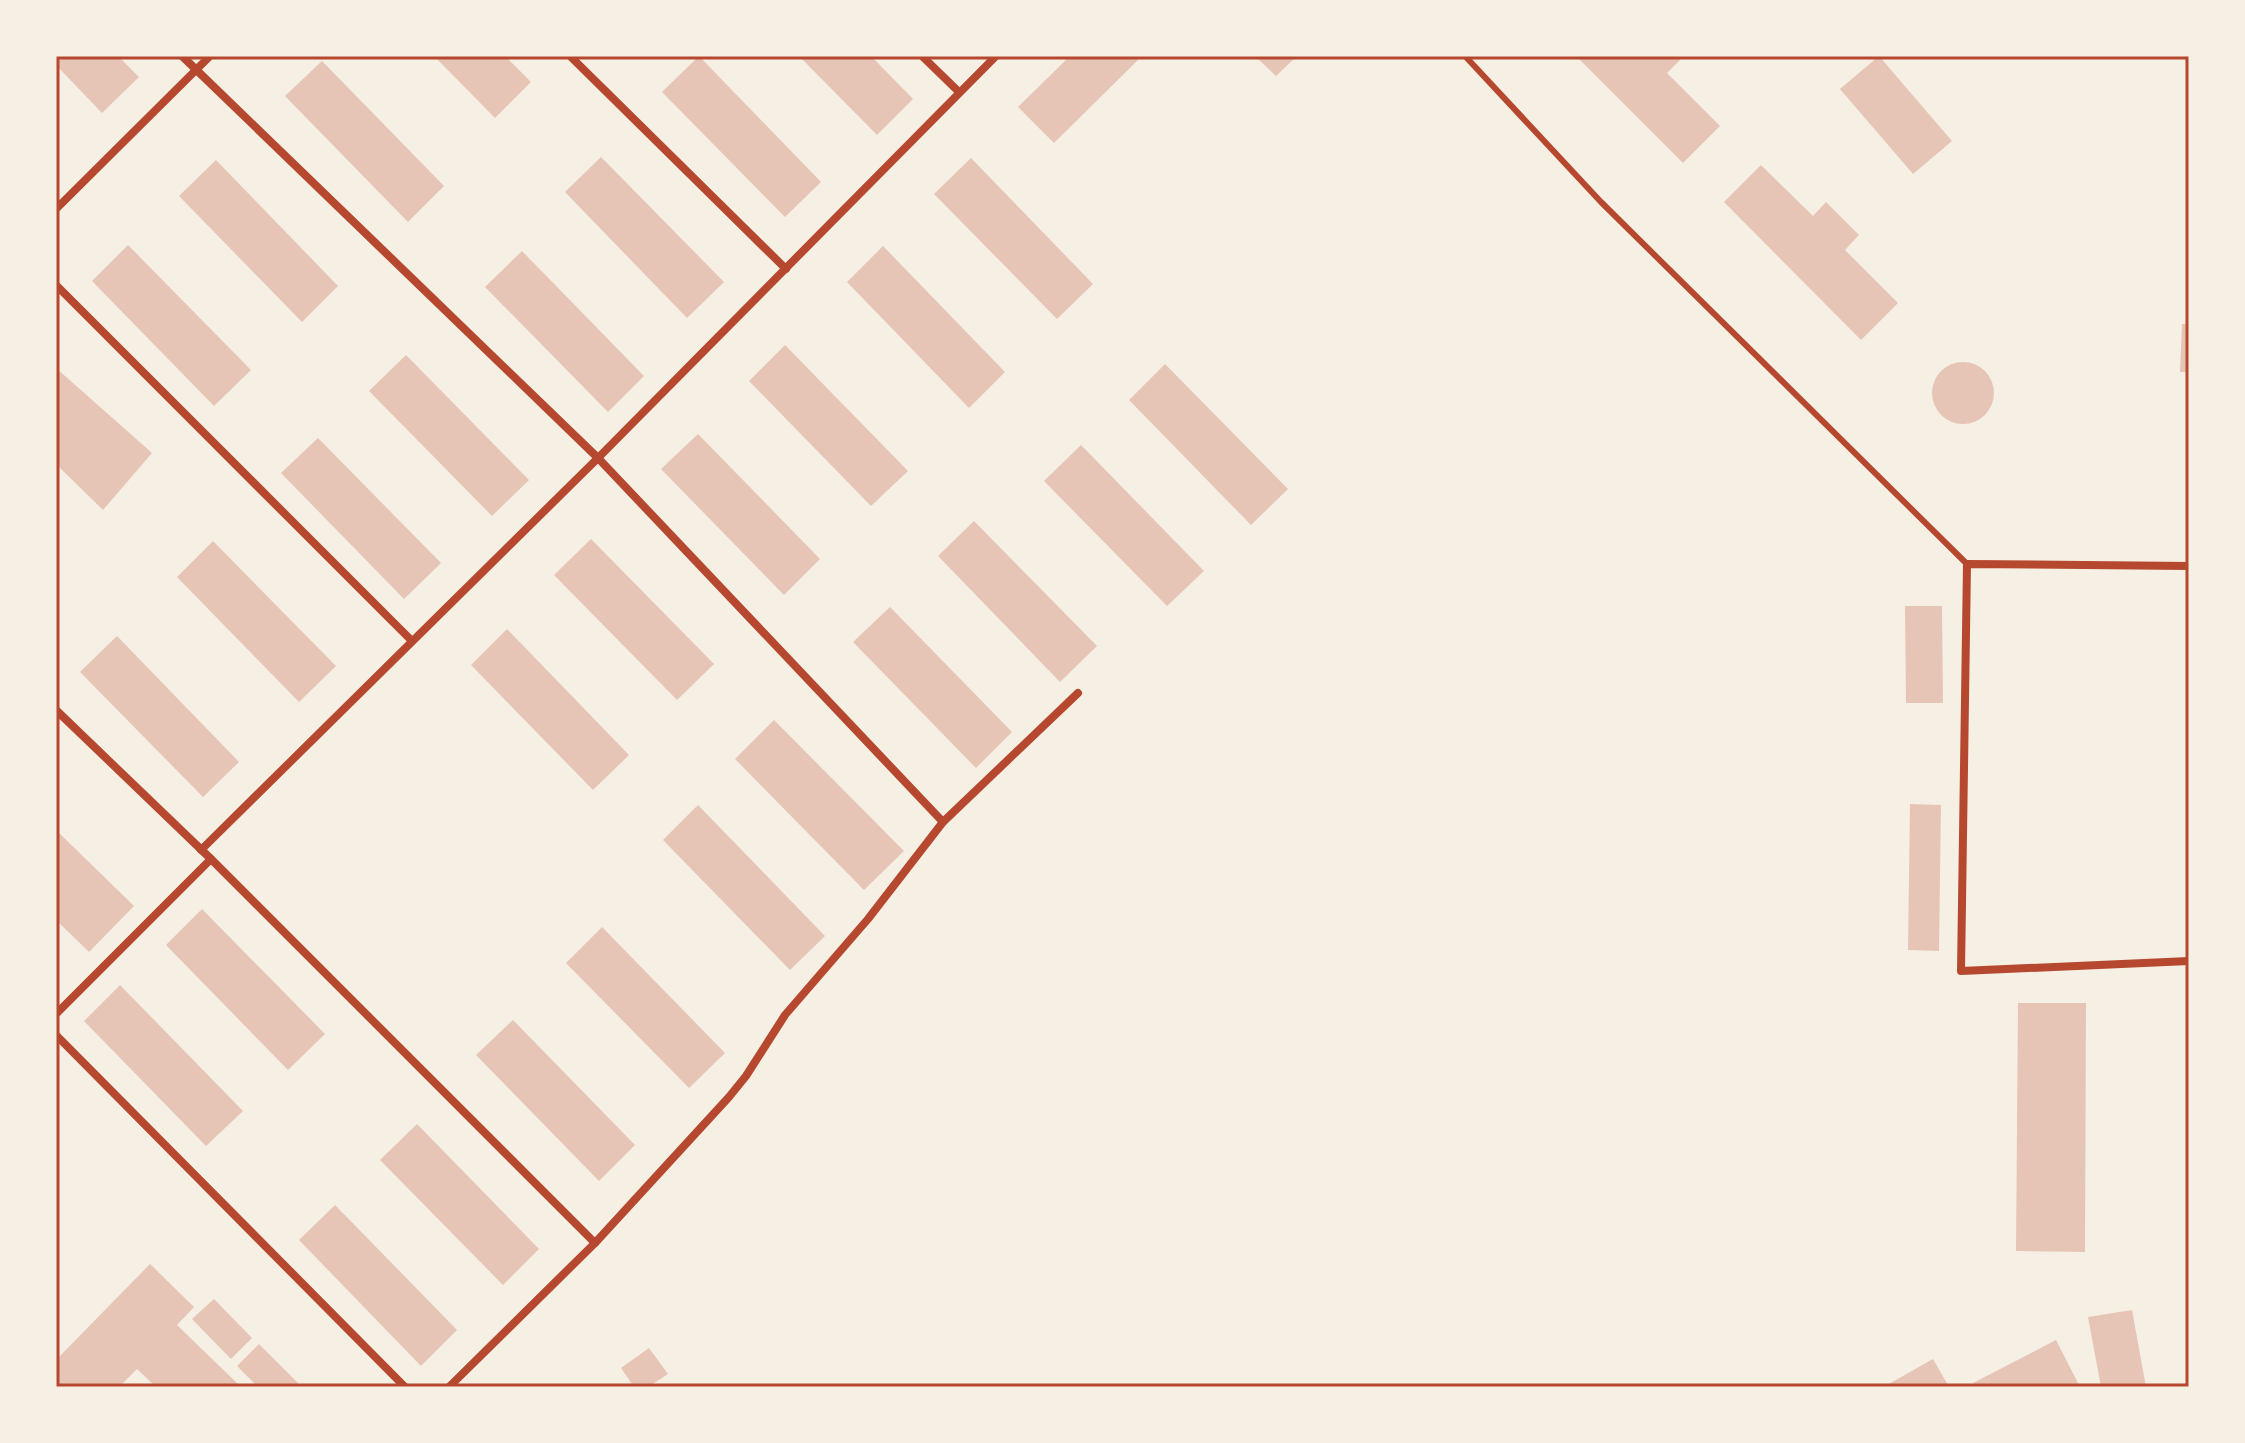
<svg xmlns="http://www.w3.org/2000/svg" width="2245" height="1443" viewBox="0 0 2245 1443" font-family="'Noto Serif',serif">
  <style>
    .building { fill: #e6c5b7 }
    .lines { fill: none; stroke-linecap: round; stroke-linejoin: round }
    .service { stroke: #b5482f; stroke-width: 6 }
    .minor { stroke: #b5482f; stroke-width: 8 }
    .neatline { fill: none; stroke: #b5482f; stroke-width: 3 }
  </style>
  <rect width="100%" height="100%" fill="#f6efe4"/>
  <g class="building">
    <polygon points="56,56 118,56 139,77 102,113 56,65"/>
    <polygon points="434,56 505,56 531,82 495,118"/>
    <polygon points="699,56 821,182 785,217 662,92"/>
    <polygon points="799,56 871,56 913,99 877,135"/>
    <polygon points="1070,56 1142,56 1054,143 1018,107"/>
    <polygon points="1255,56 1297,56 1276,76"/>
    <polygon points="1576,56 1679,56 1682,58 1667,73 1720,126 1683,163"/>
    <polygon points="1879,56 1952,141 1913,174 1840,89"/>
    <polygon points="322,61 444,186 408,222 285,96"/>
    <polygon points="601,157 724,282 687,318 565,192"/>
    <polygon points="971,158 1093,284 1057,319 934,194"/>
    <polygon points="216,160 338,286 302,322 179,196"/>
    <polygon points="1761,165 1813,216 1826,202 1859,235 1845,250 1898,303 1861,340 1724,202"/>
    <polygon points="128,245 251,370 214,406 92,281"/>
    <polygon points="883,246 1005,372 969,408 847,282"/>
    <polygon points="522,251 644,376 608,412 485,287"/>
    <polygon points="2182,324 2189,324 2189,372 2180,372"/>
    <polygon points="785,345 908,471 871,506 749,381"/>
    <polygon points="406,355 529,480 492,516 369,391"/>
    <circle cx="1963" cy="393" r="31"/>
    <polygon points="1165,364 1288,489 1251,525 1129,400"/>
    <polygon points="56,368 152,453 103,510 56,464"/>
    <polygon points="698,434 820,559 784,595 661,469"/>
    <polygon points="318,438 441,563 404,599 281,473"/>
    <polygon points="1081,445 1204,571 1167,606 1044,481"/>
    <polygon points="974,521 1097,646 1060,682 938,556"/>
    <polygon points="591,539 714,664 677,700 554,575"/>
    <polygon points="213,541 336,666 299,702 177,577"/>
    <polygon points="1905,606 1942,606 1943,703 1906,703"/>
    <polygon points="890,607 1012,732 976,768 853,642"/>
    <polygon points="507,629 629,755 593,790 471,665"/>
    <polygon points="117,636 239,762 203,797 80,672"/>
    <polygon points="774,720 904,851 864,890 735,759"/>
    <polygon points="1910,804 1941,805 1939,951 1908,950"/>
    <polygon points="698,805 825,936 790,970 663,840"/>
    <polygon points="56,830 134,906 89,952 56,920"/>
    <polygon points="202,909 325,1034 288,1070 166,945"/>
    <polygon points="602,927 725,1053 689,1088 566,963"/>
    <polygon points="120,985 243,1111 206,1146 84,1021"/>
    <polygon points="2018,1003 2086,1003 2085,1252 2016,1251"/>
    <polygon points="513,1020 635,1145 599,1181 476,1055"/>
    <polygon points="417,1124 539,1249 503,1285 380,1160"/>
    <polygon points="335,1205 457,1330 421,1366 299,1240"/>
    <polygon points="150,1264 194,1307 177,1325 241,1387 156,1387 137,1369 119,1387 56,1387 56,1360"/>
    <polygon points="214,1299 252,1338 231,1359 192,1319"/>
    <polygon points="2132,1310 2146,1387 2101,1387 2088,1317"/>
    <polygon points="2056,1340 2080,1387 1975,1387 1973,1383"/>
    <polygon points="259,1344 298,1383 294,1387 258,1387 237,1366"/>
    <polygon points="649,1348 668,1374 648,1387 634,1387 621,1368"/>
    <polygon points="1933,1359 1949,1387 1889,1387 1887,1385"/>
  </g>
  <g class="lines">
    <polyline class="service" points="1465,56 1601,202 1967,564"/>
    <g class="minor">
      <polyline points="182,56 598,458 943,822"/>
      <polyline points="570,56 786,269"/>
      <polyline points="922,56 959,92"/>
      <polyline points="56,209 210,56"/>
      <polyline points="56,285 411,640"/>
      <polyline points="2189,566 1967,564 1961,971 2189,961"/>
      <polyline points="56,710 211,859 595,1243"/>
      <polyline points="201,850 598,458 996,56"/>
      <polyline points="56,1014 211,859"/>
      <polyline points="56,1035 405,1387"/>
      <polyline points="449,1387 595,1243 729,1097 746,1076 785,1015 868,919 943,822 1078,693"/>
    </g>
  </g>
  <rect width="2245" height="1443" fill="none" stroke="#f6efe4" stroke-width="116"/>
  <rect x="58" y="58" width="2129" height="1327" class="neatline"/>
</svg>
